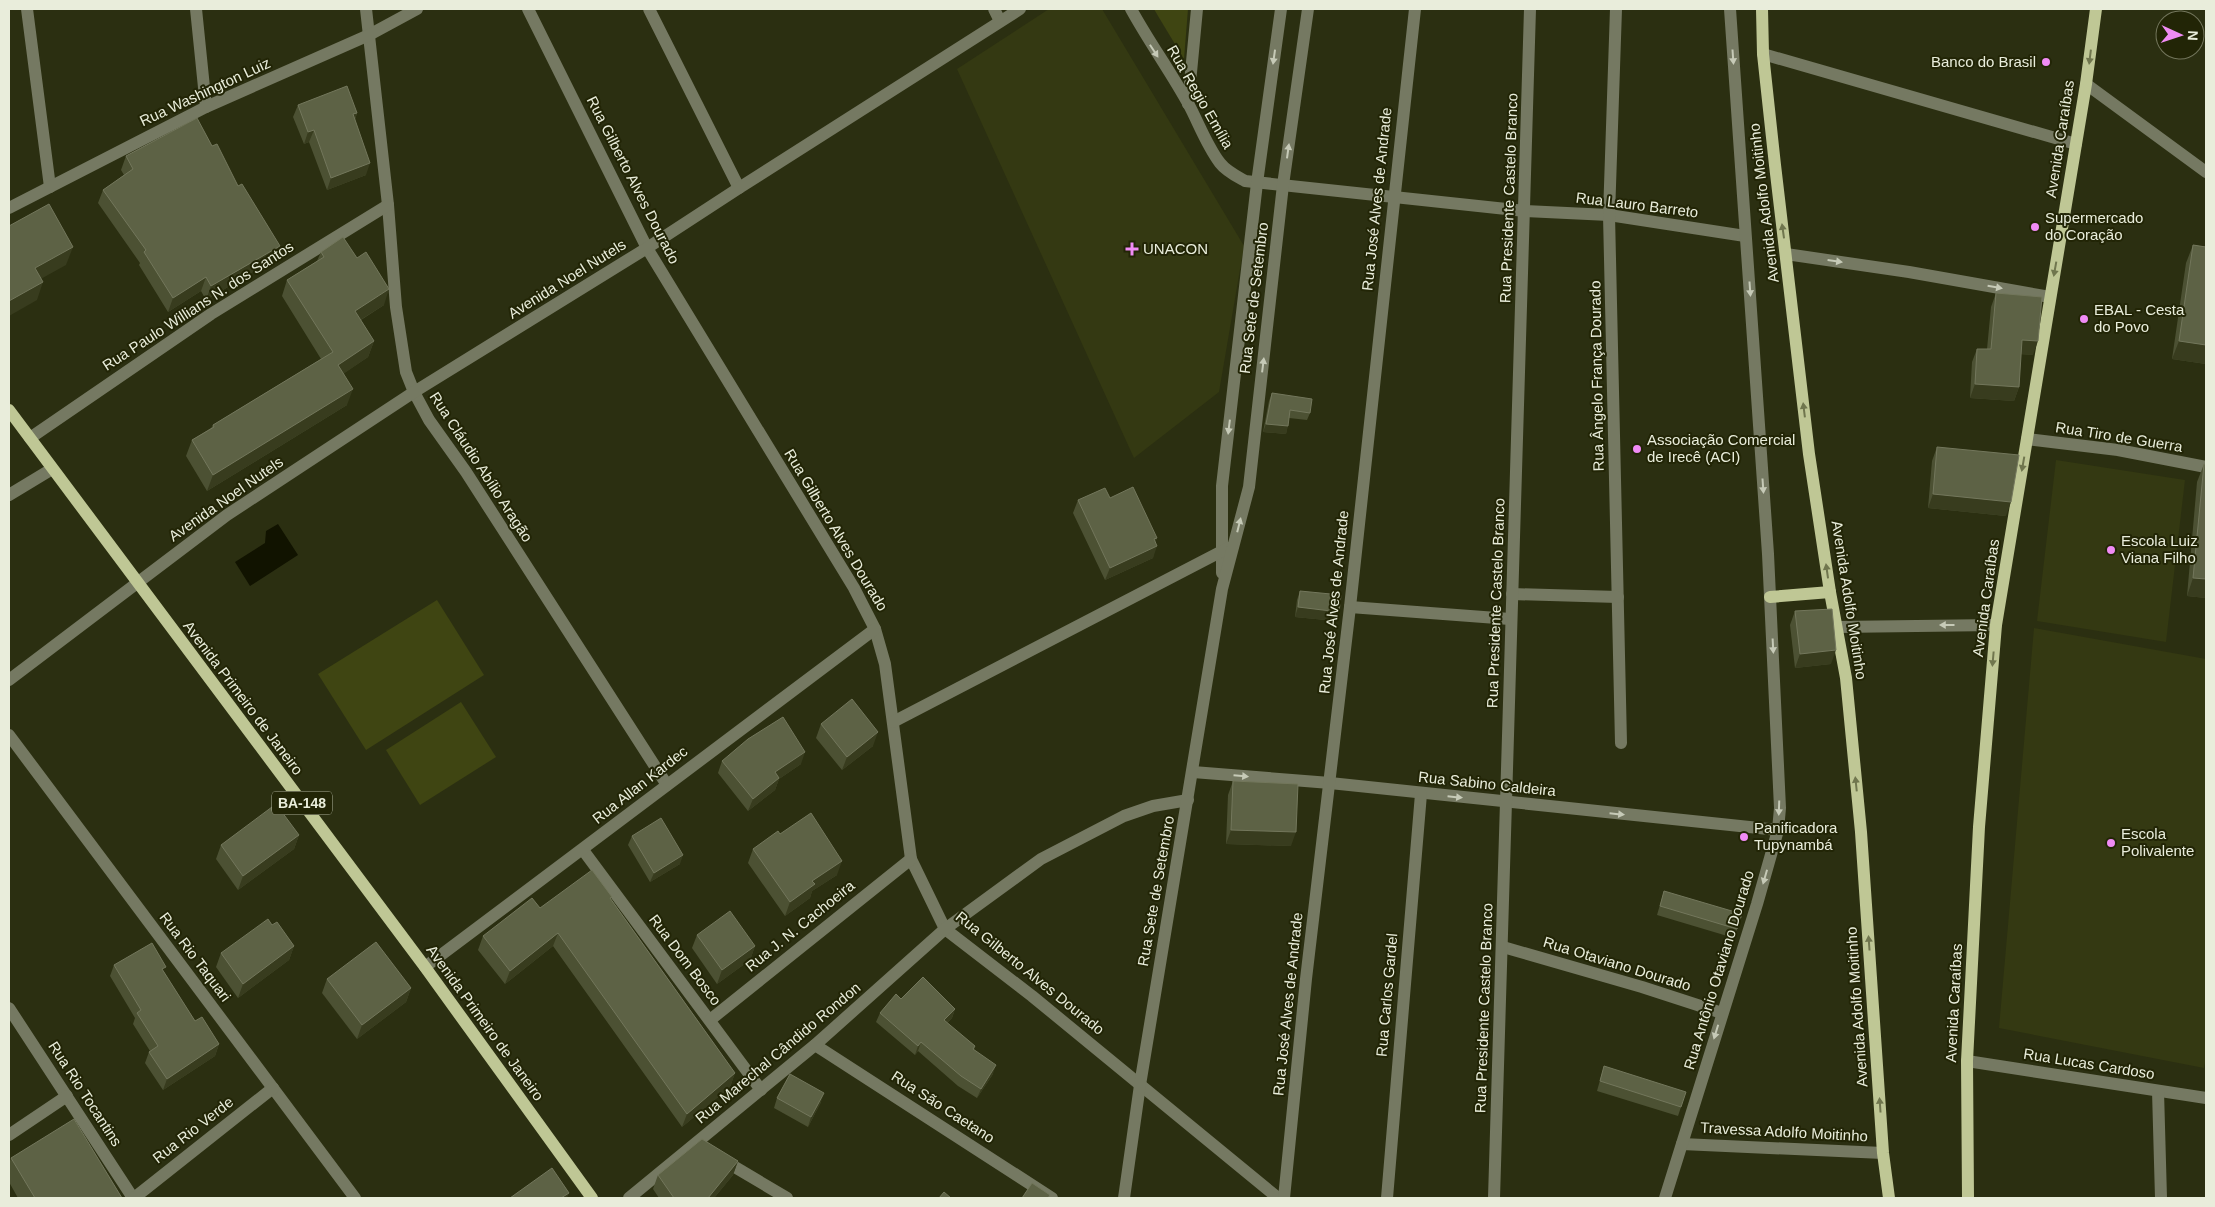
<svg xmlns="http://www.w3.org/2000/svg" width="2215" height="1207" viewBox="0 0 2215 1207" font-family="Helvetica,sans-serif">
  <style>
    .built { fill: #343912 }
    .green { fill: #3f4512 }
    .water { fill: #111300 }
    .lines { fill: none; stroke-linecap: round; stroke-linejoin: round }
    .minor { stroke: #757962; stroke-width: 12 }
    .major { stroke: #bfc795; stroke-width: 12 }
    .wall { fill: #4c5133 }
    .shaded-wall { fill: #383c1e }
    .building { fill: #5d6245; stroke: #73775c }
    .oneway { fill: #c6cab7 }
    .oneway2 { fill: #70764e }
    .poi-dot { fill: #f08bf5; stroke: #222506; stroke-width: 2 }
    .labels { text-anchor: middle; stroke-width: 4; stroke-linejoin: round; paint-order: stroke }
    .shield { fill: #222506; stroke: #adb19b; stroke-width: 1 }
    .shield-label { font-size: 14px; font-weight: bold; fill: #e9eddb }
    .poi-label { font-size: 15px; fill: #e9eddb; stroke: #222506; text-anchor: start }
    .street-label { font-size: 15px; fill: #e9eddb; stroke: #222506 }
  </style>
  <rect width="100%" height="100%" fill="#2b2f11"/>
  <g class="built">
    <polygon points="1049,9 1102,9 1244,246 1219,392 1134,458 957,69"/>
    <polygon points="2056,460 2185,480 2166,642 2037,621"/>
    <polygon points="2034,628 2206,659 2206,1057 2204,1068 1999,1028"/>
  </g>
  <g class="green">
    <polygon points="1154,9 1188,9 1184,59 1158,16"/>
    <polygon points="437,600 484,675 366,750 318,674"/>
    <polygon points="461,702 496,757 420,805 386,750"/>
  </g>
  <polygon class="water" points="278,524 298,555 250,586 235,562 265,543 266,531"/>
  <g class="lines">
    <g class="minor">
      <polyline points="27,9 50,187"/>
      <polyline points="196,9 206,107"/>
      <polyline points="366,9 388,205 396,307 406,372 414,392 429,420 466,472 667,785"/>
      <polyline points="528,9 647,248 854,588 875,629 885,664 911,859 945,929 1032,996 1278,1198"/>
      <polyline points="649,9 739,188"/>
      <polyline points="994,9 1000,21"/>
      <path d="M1131,9C1149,42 1171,72 1189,105C1199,124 1207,146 1220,163C1226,171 1236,176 1245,181L1525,211L1609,215L1745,236"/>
      <polyline points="1616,9 1609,215 1621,743"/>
      <polyline points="1763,54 2076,144"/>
      <polyline points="2086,84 2206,172"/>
      <polyline points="1188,104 1197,9"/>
      <polyline points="9,208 206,107 369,35 417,9"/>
      <polyline points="1786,254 1909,272 2050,297"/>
      <polyline points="30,438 211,314 388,205"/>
      <polyline points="2027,439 2118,450 2206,467"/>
      <polyline points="9,495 52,469"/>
      <polyline points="1222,573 1222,486 1257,183 1281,9"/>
      <polyline points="1512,594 1618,597"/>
      <polyline points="1350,607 1510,619"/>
      <polyline points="1837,627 1996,625"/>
      <polyline points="9,680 227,515 414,392 647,248 739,188 1020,9"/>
      <polyline points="893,722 1228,548"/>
      <polyline points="9,735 355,1198"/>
      <polyline points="1193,772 1330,783 1778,830"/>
      <polyline points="583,850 761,1090"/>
      <polyline points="1503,947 1642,987 1722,1013"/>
      <path d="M425,967C576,855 725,741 875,629"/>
      <polyline points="9,1008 133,1198"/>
      <polyline points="710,1020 911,859"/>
      <polyline points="815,1045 1052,1198"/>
      <polyline points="1967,1061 2206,1098"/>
      <polyline points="2158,1091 2161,1198"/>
      <polyline points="9,1135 67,1096"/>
      <polyline points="1682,1144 1883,1153"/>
      <polyline points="723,1160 787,1198"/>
      <polyline points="134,1198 273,1088"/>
      <polyline points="629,1198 815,1045 945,929 1041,859 1124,816 1153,806 1188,800"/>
      <polyline points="1124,1198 1140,1085 1222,589 1249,487 1283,185 1308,9"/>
      <polyline points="1284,1198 1306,979 1350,607 1415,9"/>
      <polyline points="1387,1198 1421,794"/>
      <polyline points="1494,1198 1530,9"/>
      <polyline points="1665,1198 1757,904 1778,830 1780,808 1768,554 1730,9"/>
    </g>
    <g class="major">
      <polyline points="1762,9 1763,54 1775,165 1809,454 1830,592 1846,678 1861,832 1883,1153 1889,1198"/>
      <polyline points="9,410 425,967 592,1198"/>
      <polyline points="1770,597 1830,592"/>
      <polyline points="1968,1198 1967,1061 1979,827 1996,625 2086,84 2096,9"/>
    </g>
  </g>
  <g class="wall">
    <polygon points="298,105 357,113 355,120 366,175 327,190 309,142 304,144 293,117"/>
    <polygon points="212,146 275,259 206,300 201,291 168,312 139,265 140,263 98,203 103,190 124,175 121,170 126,156"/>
    <polygon points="2193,245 2206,247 2206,364 2172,359 2186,263"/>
    <polygon points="321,252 384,305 361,320 374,341 368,357 344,373 347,405 207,491 186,456 192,440 211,428 213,425 321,359 282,296 287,280 317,261"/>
    <polygon points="1996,293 2033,355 2021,354 2019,387 2014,401 1970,398 1972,362 1977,349 1987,349 1991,307"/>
    <polygon points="1272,393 1310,413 1307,420 1289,418 1286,434 1263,432 1269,401"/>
    <polygon points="1937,447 2006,516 1928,508 1932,461"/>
    <polygon points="2204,464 2206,464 2206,598 2187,596 2197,482"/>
    <polygon points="1110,498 1157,538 1155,542 1153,558 1105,580 1073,513 1078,500"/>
    <polygon points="1300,591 1336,621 1295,617 1297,600"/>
    <polygon points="1795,611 1831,664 1795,668 1790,625"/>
    <polygon points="821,724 873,746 842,770 816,738"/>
    <polygon points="722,761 801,764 779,779 775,790 748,811 718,773"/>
    <polygon points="1233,781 1291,846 1226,844 1228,795"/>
    <polygon points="780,834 837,875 812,891 810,898 785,916 748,863 753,849"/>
    <polygon points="299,835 294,849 238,890 216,859 221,845"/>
    <polygon points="632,836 680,864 650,882 628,845"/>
    <polygon points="1664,891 1737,929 1734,938 1657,915"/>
    <polygon points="611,899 735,1073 730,1087 682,1127 553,946 505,984 478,950 483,936 540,908"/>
    <polygon points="272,925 294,946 289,960 238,998 216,967 221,953"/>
    <polygon points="697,935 755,946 750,960 717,984 692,948"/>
    <polygon points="114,965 164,972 195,1021 219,1044 215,1056 163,1090 145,1063 149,1052 150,1051 133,1024 135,1018 110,976"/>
    <polygon points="327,979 411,988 406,1002 357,1039 322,993"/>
    <polygon points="901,999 955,1009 952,1018 947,1023 975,1046 974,1050 993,1074 977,1098 958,1086 918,1051 915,1055 876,1022 880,1013"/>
    <polygon points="1604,1066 1681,1107 1678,1116 1597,1091"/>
    <polygon points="777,1098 821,1102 808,1127 774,1108"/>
    <polygon points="11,1158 122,1198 18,1198 9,1182 9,1164"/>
    <polygon points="738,1161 733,1175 714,1198 659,1198 653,1189 658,1175"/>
  </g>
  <g class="shaded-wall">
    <polygon points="357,113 353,125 353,114"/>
    <polygon points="314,130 309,142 304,144 308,132"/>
    <polygon points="370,163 366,175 327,190 331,178"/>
    <polygon points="280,246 275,259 206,300 211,286"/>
    <polygon points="73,247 66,265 28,286 35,268"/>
    <polygon points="206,277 201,291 168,312 173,298"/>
    <polygon points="43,282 37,300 9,316 9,301"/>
    <polygon points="389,289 384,305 349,327 355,311"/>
    <polygon points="2022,340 2038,341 2033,355 2017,354"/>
    <polygon points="374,341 368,357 333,381 338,365"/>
    <polygon points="2179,341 2206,345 2206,364 2172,359"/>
    <polygon points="1975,384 2019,387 2014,401 1970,398"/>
    <polygon points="353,389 347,405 207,491 213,475"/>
    <polygon points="1266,424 1288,426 1286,434 1263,432"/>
    <polygon points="1933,494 2011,502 2006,516 1928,508"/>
    <polygon points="1157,538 1153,548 1157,546 1153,558 1105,580 1110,568"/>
    <polygon points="2193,578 2206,579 2206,598 2187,596"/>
    <polygon points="1298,607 1339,612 1336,621 1295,617"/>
    <polygon points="1836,650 1831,664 1795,668 1800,654"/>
    <polygon points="878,732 873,746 842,770 847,757"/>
    <polygon points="805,752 801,764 779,779 775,790 748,811 753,799 775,772"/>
    <polygon points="1231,830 1296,832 1291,846 1226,844"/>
    <polygon points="299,835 294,849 238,890 243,876"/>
    <polygon points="683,855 680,864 650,882 654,873"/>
    <polygon points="842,861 837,875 812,891 810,898 785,916 790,902 812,881"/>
    <polygon points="558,933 553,946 505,984 510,971"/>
    <polygon points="294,946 289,960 238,998 243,984"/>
    <polygon points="755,946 750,960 717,984 722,970"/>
    <polygon points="411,988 406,1002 357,1039 362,1025"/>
    <polygon points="955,1009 952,1018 940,1029 944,1020"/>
    <polygon points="921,1042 918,1051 915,1055 918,1046"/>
    <polygon points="219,1044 215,1056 163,1090 167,1079"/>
    <polygon points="996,1065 993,1074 977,1098 981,1089"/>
    <polygon points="735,1073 730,1087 682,1127 687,1114"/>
    <polygon points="824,1093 821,1102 808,1127 811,1117"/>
    <polygon points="738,1161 733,1175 714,1198 708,1198"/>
    <polygon points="569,1193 567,1198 561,1198"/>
  </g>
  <g class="building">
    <polygon points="347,86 357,113 353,114 370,163 331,178 314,130 308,132 298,105"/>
    <polygon points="197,118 212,146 217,144 238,186 242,184 280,246 211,286 206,277 173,298 144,252 146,250 103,190 133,169 126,156"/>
    <polygon points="49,204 73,247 35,268 43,282 9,301 9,226"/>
    <polygon points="343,237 357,258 366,252 389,289 355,311 374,341 338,365 353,389 213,475 192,440 214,427 213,425 333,352 287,280 324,257 321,252"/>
    <polygon points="2193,245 2206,247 2206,345 2179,341"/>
    <polygon points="1996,293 2042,297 2038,341 2022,340 2019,387 1975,384 1977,349 1991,349"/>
    <polygon points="1272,393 1312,399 1310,413 1290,410 1288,426 1266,424"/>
    <polygon points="1937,447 2019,455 2011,502 1933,494"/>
    <polygon points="2204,464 2206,464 2206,579 2193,578"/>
    <polygon points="1133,487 1157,538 1154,539 1157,546 1110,568 1078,500 1105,488 1110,498"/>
    <polygon points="1300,591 1341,595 1339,612 1298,607"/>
    <polygon points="1832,609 1836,650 1800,654 1795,611"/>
    <polygon points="852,699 878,732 847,757 821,724"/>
    <polygon points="783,717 805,752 775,772 779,778 753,799 722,761 748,739"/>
    <polygon points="1233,781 1298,784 1296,832 1231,830"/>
    <polygon points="276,804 299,835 243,876 221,845"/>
    <polygon points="811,813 842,861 812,881 815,884 790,902 753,849 778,831 780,834"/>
    <polygon points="661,818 683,855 654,873 632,836"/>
    <polygon points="592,870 612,897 610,898 735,1073 687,1114 558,933 510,971 483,936 532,898 540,908"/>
    <polygon points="1664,891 1742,914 1737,929 1660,906"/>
    <polygon points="730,911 755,946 722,970 697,935"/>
    <polygon points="268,919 272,925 277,922 294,946 243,984 221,953"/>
    <polygon points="376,942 411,988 362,1025 327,979"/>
    <polygon points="152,943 166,967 162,969 195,1021 202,1017 219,1044 167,1079 149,1052 158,1046 137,1013 141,1010 114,965"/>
    <polygon points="923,977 955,1009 944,1020 975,1046 973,1049 996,1065 981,1089 961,1076 921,1042 918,1046 880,1013 896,994 901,999"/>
    <polygon points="1604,1066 1686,1092 1681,1107 1600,1081"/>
    <polygon points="790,1074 824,1093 811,1117 777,1098"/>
    <polygon points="74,1119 122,1198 35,1198 11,1158"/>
    <polygon points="702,1139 738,1161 708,1198 674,1198 658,1175"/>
    <polygon points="552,1168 569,1193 561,1198 510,1198"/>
    <polygon points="1032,1183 1050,1195 1048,1198 1022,1198"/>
    <polygon points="944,1192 951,1198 939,1198"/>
  </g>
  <defs><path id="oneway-solid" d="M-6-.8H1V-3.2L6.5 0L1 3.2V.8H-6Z" transform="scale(1.25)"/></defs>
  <g class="oneway">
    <use href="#oneway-solid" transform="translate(1154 51) rotate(57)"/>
    <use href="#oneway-solid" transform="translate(1274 57) rotate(98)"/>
    <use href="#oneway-solid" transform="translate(1733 57) rotate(86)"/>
    <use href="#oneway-solid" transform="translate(1288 151) rotate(-82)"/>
    <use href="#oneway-solid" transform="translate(1835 261) rotate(8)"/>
    <use href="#oneway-solid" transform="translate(1995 287) rotate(10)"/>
    <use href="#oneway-solid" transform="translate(1750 289) rotate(86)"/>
    <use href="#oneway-solid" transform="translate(1263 365) rotate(-83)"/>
    <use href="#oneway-solid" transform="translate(1229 427) rotate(97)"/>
    <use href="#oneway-solid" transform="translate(1763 486) rotate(86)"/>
    <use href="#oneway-solid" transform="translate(1239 525) rotate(-76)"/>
    <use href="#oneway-solid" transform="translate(1947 625) rotate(180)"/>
    <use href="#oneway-solid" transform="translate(1773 646) rotate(87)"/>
    <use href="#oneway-solid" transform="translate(1241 776) rotate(5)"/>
    <use href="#oneway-solid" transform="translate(1455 797) rotate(6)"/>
    <use href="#oneway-solid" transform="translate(1779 808) rotate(92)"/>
    <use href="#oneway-solid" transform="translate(1617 814) rotate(6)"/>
    <use href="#oneway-solid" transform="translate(1765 877) rotate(106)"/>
    <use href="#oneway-solid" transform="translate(1716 1032) rotate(107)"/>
  </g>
  <g class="oneway2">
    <use href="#oneway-solid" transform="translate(2090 57) rotate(97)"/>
    <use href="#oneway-solid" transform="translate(1783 231) rotate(-98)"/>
    <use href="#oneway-solid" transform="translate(2055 269) rotate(100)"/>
    <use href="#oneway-solid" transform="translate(1804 410) rotate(-97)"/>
    <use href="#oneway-solid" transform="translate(2023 464) rotate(100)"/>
    <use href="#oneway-solid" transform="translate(1827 571) rotate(-98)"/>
    <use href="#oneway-solid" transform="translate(1993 659) rotate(95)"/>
    <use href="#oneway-solid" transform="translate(1856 784) rotate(-96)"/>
    <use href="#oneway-solid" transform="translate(1869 943) rotate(-94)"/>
    <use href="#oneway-solid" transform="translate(1880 1105) rotate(-94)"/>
  </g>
  <g class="poi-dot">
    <circle cx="2046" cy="62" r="5"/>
    <circle cx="2035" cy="227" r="5"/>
    <path d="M1129.5 241.5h5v5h5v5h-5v5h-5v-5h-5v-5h5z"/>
    <circle cx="2084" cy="319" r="5"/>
    <circle cx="1637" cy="449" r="5"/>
    <circle cx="2111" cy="550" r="5"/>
    <circle cx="1744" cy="837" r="5"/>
    <circle cx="2111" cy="843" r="5"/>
  </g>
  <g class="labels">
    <rect class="shield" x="272" y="791.5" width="60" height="23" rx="4"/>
    <g class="shield-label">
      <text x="302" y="808">BA-148</text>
    </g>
    <g class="poi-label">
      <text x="2036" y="67" text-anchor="end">Banco do Brasil</text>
      <text x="2045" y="223">Supermercado<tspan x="2045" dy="17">do Coração</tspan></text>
      <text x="1143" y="254">UNACON</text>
      <text x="2094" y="315">EBAL - Cesta<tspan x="2094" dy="17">do Povo</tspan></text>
      <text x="1647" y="445">Associação Comercial<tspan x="1647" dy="17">de Irecê (ACI)</tspan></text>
      <text x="2121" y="546">Escola Luiz<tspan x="2121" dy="17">Viana Filho</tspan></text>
      <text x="1754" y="833">Panificadora<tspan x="1754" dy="17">Tupynambá</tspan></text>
      <text x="2121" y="839">Escola<tspan x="2121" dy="17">Polivalente</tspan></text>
    </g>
    <g class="street-label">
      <text transform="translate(205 92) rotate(-25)" y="5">Rua Washington Luiz</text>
      <text transform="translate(1200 97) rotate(60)" y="5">Rua Regio Emília</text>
      <text transform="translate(2060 139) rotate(-81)" y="5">Avenida Caraíbas</text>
      <text transform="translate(633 180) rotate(63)" y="5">Rua Gilberto Alves Dourado</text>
      <text transform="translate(1509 198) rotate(-88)" y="5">Rua Presidente Castelo Branco</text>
      <text transform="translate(1377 199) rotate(-84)" y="5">Rua José Alves de Andrade</text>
      <text transform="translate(1764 203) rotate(-97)" y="5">Avenida Adolfo Moitinho</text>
      <text transform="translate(1637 205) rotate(7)" y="5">Rua Lauro Barreto</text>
      <text transform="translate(567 279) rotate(-32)" y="5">Avenida Noel Nutels</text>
      <text transform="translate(1254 298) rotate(-83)" y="5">Rua Sete de Setembro</text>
      <text transform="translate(198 306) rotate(-33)" y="5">Rua Paulo Willians N. dos Santos</text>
      <text transform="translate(1597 376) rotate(-91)" y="5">Rua Ângelo França Dourado</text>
      <text transform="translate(2119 437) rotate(9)" y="5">Rua Tiro de Guerra</text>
      <text transform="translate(481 467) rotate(57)" y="5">Rua Cláudio Abílio Aragão</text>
      <text transform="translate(226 499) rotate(-35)" y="5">Avenida Noel Nutels</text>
      <text transform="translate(836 530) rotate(59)" y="5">Rua Gilberto Alves Dourado</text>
      <text transform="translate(1986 598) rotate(-82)" y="5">Avenida Caraíbas</text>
      <text transform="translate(1849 600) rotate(81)" y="5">Avenida Adolfo Moitinho</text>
      <text transform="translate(1334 602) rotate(-84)" y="5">Rua José Alves de Andrade</text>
      <text transform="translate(1496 603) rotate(-88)" y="5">Rua Presidente Castelo Branco</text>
      <text transform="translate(243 698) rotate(53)" y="5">Avenida Primeiro de Janeiro</text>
      <text transform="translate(1487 784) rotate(6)" y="5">Rua Sabino Caldeira</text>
      <text transform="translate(640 785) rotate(-38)" y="5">Rua Allan Kardec</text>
      <text transform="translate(1156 891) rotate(-80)" y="5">Rua Sete de Setembro</text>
      <text transform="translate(800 926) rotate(-39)" y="5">Rua J. N. Cachoeira</text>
      <text transform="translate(195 957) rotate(53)" y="5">Rua Rio Taquari</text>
      <text transform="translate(685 960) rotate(53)" y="5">Rua Dom Bosco</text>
      <text transform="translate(1617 964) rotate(17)" y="5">Rua Otaviano Dourado</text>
      <text transform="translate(1719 970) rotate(-73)" y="5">Rua Antônio Otaviano Dourado</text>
      <text transform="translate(1030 973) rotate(39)" y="5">Rua Gilberto Alves Dourado</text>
      <text transform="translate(1387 995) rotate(-85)" y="5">Rua Carlos Gardel</text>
      <text transform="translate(1954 1003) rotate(-87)" y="5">Avenida Caraíbas</text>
      <text transform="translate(1288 1004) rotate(-84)" y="5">Rua José Alves de Andrade</text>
      <text transform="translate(1857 1007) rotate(-94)" y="5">Avenida Adolfo Moitinho</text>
      <text transform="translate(1484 1008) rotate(-88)" y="5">Rua Presidente Castelo Branco</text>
      <text transform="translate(485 1023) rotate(54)" y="5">Avenida Primeiro de Janeiro</text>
      <text transform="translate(778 1053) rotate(-40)" y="5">Rua Marechal Cândido Rondon</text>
      <text transform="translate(2089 1064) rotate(9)" y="5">Rua Lucas Cardoso</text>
      <text transform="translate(85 1094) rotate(57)" y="5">Rua Rio Tocantins</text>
      <text transform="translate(943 1107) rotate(33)" y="5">Rua São Caetano</text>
      <text transform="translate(193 1130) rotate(-38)" y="5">Rua Rio Verde</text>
      <text transform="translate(1784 1132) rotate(3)" y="5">Travessa Adolfo Moitinho</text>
    </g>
  </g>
  <rect width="2215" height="1207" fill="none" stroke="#e9eddb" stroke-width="20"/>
  <g transform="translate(2180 35) rotate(93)"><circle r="24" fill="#222506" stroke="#72755b"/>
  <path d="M0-4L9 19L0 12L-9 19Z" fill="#f08bf5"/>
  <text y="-8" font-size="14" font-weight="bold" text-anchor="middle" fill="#e9eddb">N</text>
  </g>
</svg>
